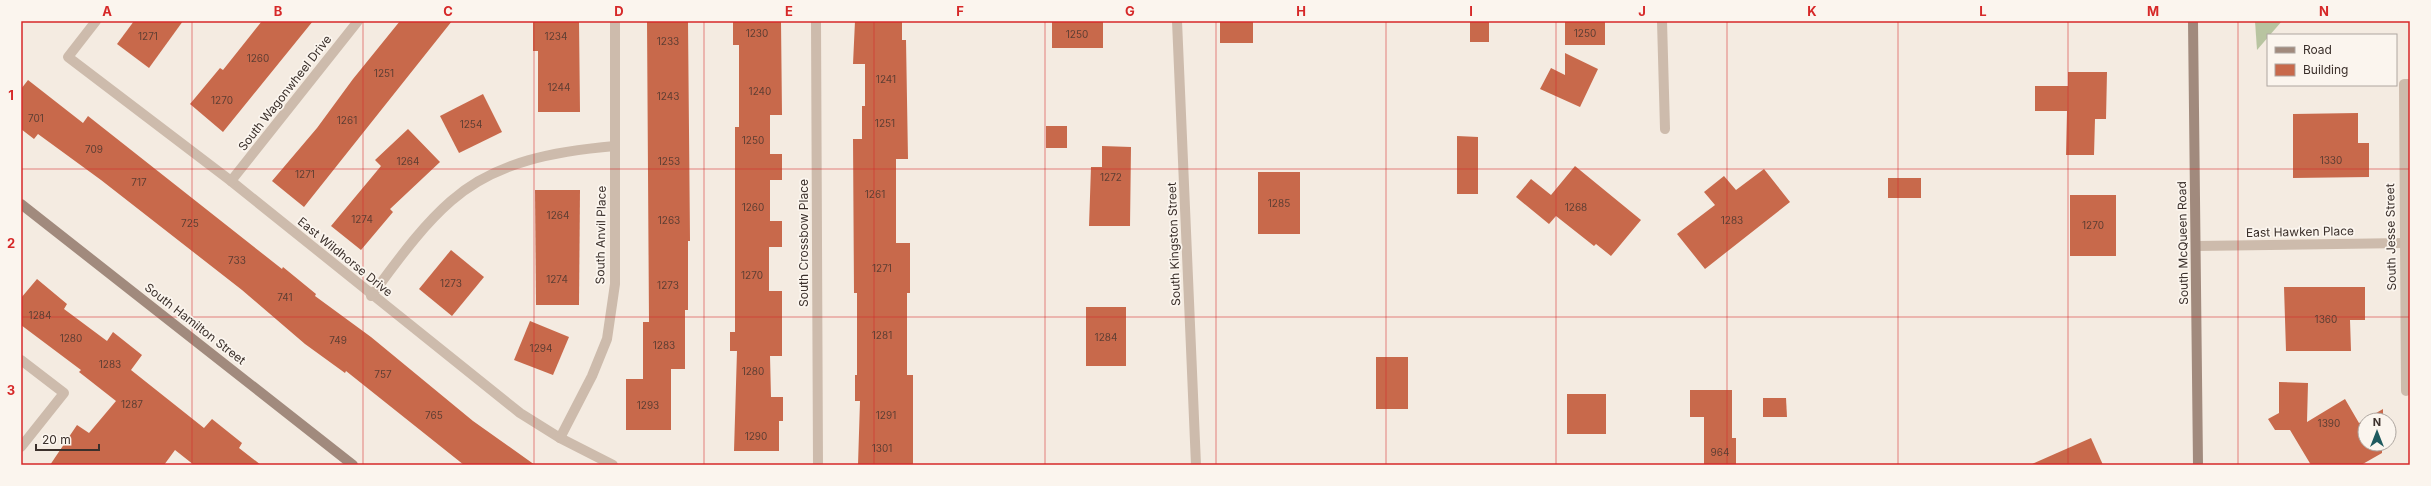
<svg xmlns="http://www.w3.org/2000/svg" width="2431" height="486" viewBox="0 0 2431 486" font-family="Inter,sans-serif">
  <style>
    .green { fill: #b8c4a0 }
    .building { fill: #c8694b }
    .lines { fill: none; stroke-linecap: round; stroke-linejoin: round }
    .street { stroke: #cdbbac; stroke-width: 10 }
    .secondary { stroke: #a18a7d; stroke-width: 10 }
    .grid { fill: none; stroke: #d62828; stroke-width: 1; stroke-opacity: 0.55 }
    .labels { text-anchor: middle; stroke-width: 3.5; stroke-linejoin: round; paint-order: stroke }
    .number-label { font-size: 10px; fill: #5e3e33 }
    .street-label { font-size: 12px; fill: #3b302b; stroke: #fbf5ee }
    .neatline { fill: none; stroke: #d62828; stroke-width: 1.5 }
    .grid-label { font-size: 13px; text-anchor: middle; font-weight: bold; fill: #d62828 }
  </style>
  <rect width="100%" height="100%" fill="#f4ebe1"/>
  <polygon class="green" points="2255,21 2282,21 2257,50"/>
  <g class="building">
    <polygon points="134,21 183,21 149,68 117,44"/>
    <polygon points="262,21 313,21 223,132 190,104 220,68 223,70"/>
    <polygon points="400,21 452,21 304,207 272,181 317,128 353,79"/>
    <polygon points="533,21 579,21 580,112 538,112 538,51 533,51"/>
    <polygon points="647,21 688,21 690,241 688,241 688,310 685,310 685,369 671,369 671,430 626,430 626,379 643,379 643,322 649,322"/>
    <polygon points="733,21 781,21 782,115 770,115 770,154 782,154 782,180 770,180 770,221 782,221 782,247 769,247 769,291 782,291 782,356 770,356 771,397 783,397 783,421 779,421 779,451 734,451 737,351 730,351 730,332 735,332 735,127 739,127 739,45 733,45"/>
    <polygon points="855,21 902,21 902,40 906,40 908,159 896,159 896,243 910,243 910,293 907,293 907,375 913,375 913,465 858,465 860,401 855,401 855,375 857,375 857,293 854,293 853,139 862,139 862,106 865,106 865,64 853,64"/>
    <rect x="1052" y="21" width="51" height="27"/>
    <rect x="1220" y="21" width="33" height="22"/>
    <rect x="1470" y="21" width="19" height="21"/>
    <rect x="1565" y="21" width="40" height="24"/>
    <polygon points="1565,53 1598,69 1580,107 1540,89 1551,68 1565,75"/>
    <polygon points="2068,72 2107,72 2106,119 2095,119 2094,155 2066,155 2067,111 2035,111 2035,86 2068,86"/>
    <polygon points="28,80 83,123 88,116 282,269 283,267 316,294 315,296 371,337 473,421 535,465 464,465 346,371 345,373 305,344 242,290 101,180 38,134 34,139 21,129 21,89"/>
    <polygon points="483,94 502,132 459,153 440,116"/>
    <polygon points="2358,113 2358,143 2369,143 2369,177 2293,178 2293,114"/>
    <rect x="1046" y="126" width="21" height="22"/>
    <polygon points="408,129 440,162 390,209 393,212 361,250 331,226 381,166 375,160"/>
    <polygon points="1457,136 1478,137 1478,194 1457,194"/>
    <polygon points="1102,146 1131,147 1130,226 1089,226 1091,167 1102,167"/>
    <polygon points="1575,166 1641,220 1611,256 1596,244 1594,246 1556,216 1549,224 1516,197 1531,179 1551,195"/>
    <polygon points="1764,169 1790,202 1705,269 1677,234 1715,205 1704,192 1724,176 1736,190"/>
    <rect x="1258" y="172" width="42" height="62"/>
    <rect x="1888" y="178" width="33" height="20"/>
    <polygon points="535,190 580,190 579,305 536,305"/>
    <rect x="2070" y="195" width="46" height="61"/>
    <polygon points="451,250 484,277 452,316 419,289"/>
    <polygon points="37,279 67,304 64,309 107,341 113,332 142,355 131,370 204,428 212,419 242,443 239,448 261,465 194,465 175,450 164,465 50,465 77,425 89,433 116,401 79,372 81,370 21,325 21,298"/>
    <polygon points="2284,287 2365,287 2365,320 2350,320 2351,351 2286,351"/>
    <rect x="1086" y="307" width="40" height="59"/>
    <polygon points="530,321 569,337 553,375 514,360"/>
    <rect x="1376" y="357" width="32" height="52"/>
    <polygon points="2279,382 2308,383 2307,422 2345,399 2359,423 2383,409 2383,420 2365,420 2365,444 2382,444 2382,453 2361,465 2311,465 2290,430 2275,430 2268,419 2279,413"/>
    <polygon points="1690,390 1732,390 1732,438 1736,438 1736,465 1704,465 1704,417 1690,417"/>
    <rect x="1567" y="394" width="39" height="40"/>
    <polygon points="1763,398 1786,398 1787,417 1763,417"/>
    <polygon points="2091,438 2103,465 2030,465"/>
  </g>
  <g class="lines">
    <g class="street">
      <polyline points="96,21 68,57 231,181 520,413 560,438 613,465"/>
      <polyline points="816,21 818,465"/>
      <polyline points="1177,21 1196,465"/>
      <polyline points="1662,21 1665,129"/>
      <polyline points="231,181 358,21"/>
      <polyline points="2196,246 2404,243"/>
      <path d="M371,296C396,263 420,228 451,201C496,161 557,151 615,146"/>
      <polyline points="21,360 64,393 21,447"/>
      <polyline points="2406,391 2404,84 2410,84"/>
      <polyline points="560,438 592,376 607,339 615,284 615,21"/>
    </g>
    <g class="secondary">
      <polyline points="2193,21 2198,465"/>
      <polyline points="21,204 353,465"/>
    </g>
  </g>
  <path class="grid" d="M192,21V465M363,21V465M534,21V465M704,21V465M874,21V465M1045,21V465M1216,21V465M1386,21V465M1556,21V465M1727,21V465M1898,21V465M2068,21V465M2238,21V465M21,169H2410M21,317H2410"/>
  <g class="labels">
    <g class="number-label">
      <text x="757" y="37">1230</text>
      <text x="1585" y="37">1250</text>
      <text x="1077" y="38">1250</text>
      <text x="148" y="40">1271</text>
      <text x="556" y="40">1234</text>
      <text x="668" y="45">1233</text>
      <text x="258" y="62">1260</text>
      <text x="384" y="77">1251</text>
      <text x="886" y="83">1241</text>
      <text x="559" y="91">1244</text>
      <text x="760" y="95">1240</text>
      <text x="668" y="100">1243</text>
      <text x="222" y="104">1270</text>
      <text x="36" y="122">701</text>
      <text x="347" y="124">1261</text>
      <text x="885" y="127">1251</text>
      <text x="471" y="128">1254</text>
      <text x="753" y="144">1250</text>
      <text x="94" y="153">709</text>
      <text x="2331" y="164">1330</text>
      <text x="408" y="165">1264</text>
      <text x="669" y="165">1253</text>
      <text x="305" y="178">1271</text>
      <text x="1111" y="181">1272</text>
      <text x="139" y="186">717</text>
      <text x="875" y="198">1261</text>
      <text x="1279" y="207">1285</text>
      <text x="753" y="211">1260</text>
      <text x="1576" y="211">1268</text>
      <text x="558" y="219">1264</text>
      <text x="362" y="223">1274</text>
      <text x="669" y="224">1263</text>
      <text x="1732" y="224">1283</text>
      <text x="190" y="227">725</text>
      <text x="2093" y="229">1270</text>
      <text x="237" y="264">733</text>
      <text x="882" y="272">1271</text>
      <text x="752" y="279">1270</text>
      <text x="557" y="283">1274</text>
      <text x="451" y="287">1273</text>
      <text x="668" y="289">1273</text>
      <text x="285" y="301">741</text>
      <text x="40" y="319">1284</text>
      <text x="2326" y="323">1360</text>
      <text x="882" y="339">1281</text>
      <text x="1106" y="341">1284</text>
      <text x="71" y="342">1280</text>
      <text x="338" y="344">749</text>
      <text x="664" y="349">1283</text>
      <text x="541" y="352">1294</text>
      <text x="110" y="368">1283</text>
      <text x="753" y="375">1280</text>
      <text x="383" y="378">757</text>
      <text x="132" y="408">1287</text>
      <text x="648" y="409">1293</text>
      <text x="434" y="419">765</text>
      <text x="886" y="419">1291</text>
      <text x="2329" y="427">1390</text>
      <text x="756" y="440">1290</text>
      <text x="882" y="452">1301</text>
      <text x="1720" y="456">964</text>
    </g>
    <g class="street-label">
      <text transform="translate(285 93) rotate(-52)" y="4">South Wagonwheel Drive</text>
      <text transform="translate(2300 232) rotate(-1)" y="4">East Hawken Place</text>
      <text transform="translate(601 235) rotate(-89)" y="4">South Anvil Place</text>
      <text transform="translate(2391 237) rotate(-91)" y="4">South Jesse Street</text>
      <text transform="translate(804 243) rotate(-90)" y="4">South Crossbow Place</text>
      <text transform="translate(2183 243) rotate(-91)" y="4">South McQueen Road</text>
      <text transform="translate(1174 244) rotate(-92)" y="4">South Kingston Street</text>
      <text transform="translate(345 257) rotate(39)" y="4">East Wildhorse Drive</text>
      <text transform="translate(195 324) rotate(38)" y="4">South Hamilton Street</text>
    </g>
  </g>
  <rect width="2431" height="486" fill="none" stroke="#fbf5ee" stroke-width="44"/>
  <rect x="2267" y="34" width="130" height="52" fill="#fbf5ee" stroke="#aea6a0"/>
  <rect x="2275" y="47" width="20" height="6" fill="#a18a7d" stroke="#aea6a0"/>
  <text x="2303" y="54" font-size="12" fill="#3b302b">Road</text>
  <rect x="2275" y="64" width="20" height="12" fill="#c8694b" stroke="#aea6a0"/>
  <text x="2303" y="74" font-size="12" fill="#3b302b">Building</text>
  <g transform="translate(2377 432)"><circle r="19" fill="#fbf5ee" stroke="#aea6a0"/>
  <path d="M0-3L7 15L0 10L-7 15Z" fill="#1f5a5e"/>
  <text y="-6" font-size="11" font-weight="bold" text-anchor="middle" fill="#3b302b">N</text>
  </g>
  <path d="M36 444v6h63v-6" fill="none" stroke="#3b302b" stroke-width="2"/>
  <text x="42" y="444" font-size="12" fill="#3b302b" stroke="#fbf5ee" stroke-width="3" paint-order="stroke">20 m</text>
  <rect x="22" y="22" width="2387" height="442" class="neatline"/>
  <g class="grid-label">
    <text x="107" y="16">A</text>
    <text x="278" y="16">B</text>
    <text x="448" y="16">C</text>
    <text x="619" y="16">D</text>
    <text x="789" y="16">E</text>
    <text x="960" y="16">F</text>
    <text x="1130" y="16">G</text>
    <text x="1301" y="16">H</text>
    <text x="1471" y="16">I</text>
    <text x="1642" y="16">J</text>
    <text x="1812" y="16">K</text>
    <text x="1983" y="16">L</text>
    <text x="2153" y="16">M</text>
    <text x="2324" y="16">N</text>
    <text x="11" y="100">1</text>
    <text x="11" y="248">2</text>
    <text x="11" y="395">3</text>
  </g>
</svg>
